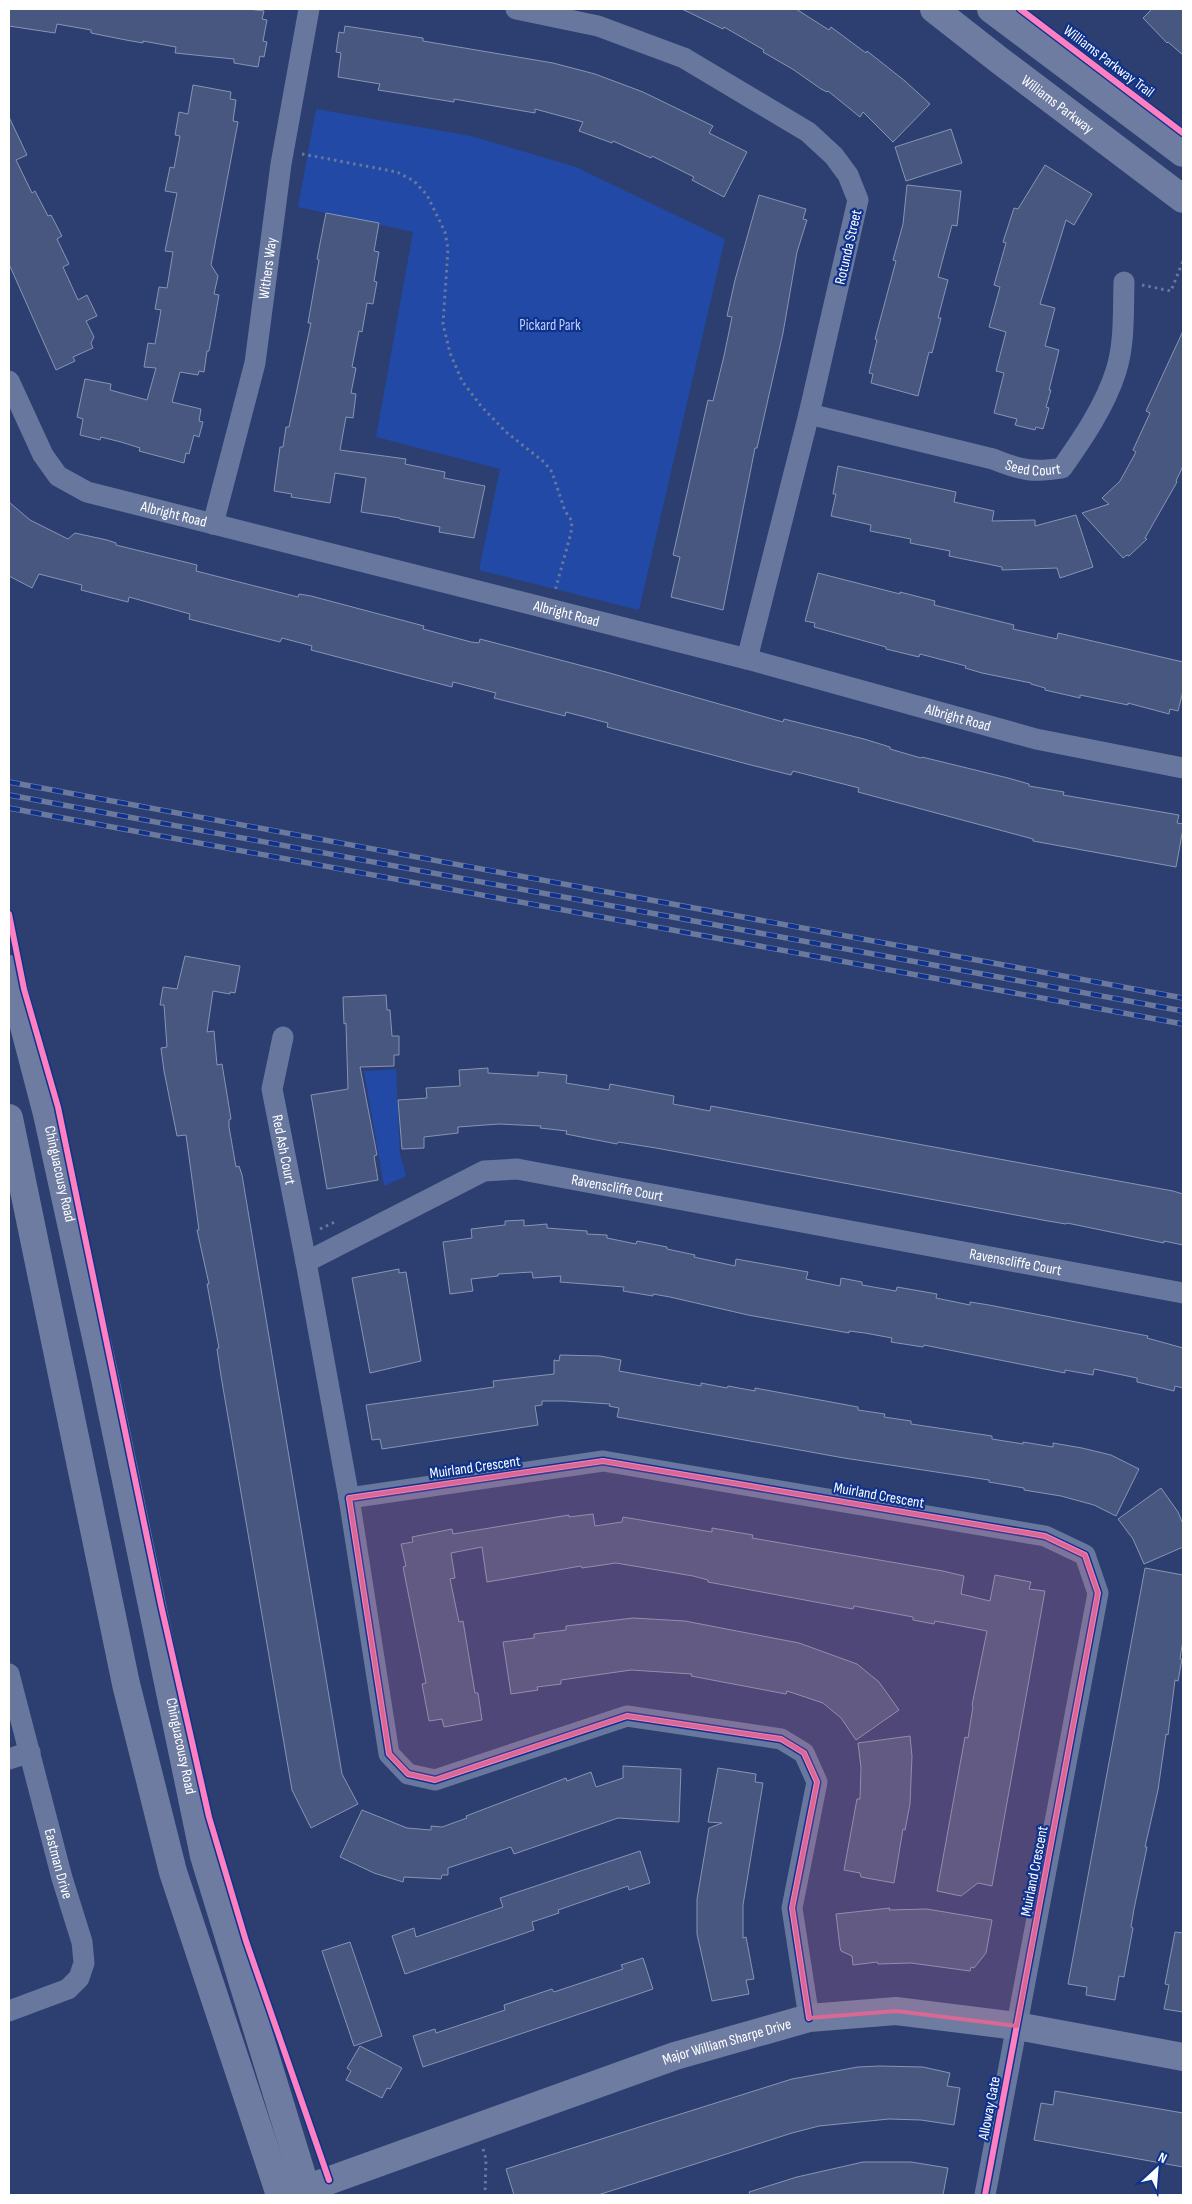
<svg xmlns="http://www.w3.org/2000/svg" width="1192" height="2204" viewBox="0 0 1192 2204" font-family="'Sofia Sans Condensed',sans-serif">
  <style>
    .green { fill: #2249a5 }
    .building { fill: #47577f; stroke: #8794b3 }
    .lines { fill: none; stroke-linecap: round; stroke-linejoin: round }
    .path { stroke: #68779d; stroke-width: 3; stroke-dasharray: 2.5 4; stroke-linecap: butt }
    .street { stroke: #68779d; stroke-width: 21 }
    .secondary { stroke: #6f7ca1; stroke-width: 28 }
    .rail-casing { stroke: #6b799c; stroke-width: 5.5 }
    .rail { stroke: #0f328d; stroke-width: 4; stroke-dasharray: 11; stroke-linecap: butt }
    .cycleway-casing { stroke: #0f328d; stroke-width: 9 }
    .cycleway { stroke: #ff80c0; stroke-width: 6 }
    .marked { fill: #d76994; fill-opacity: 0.2; stroke: #d76994; stroke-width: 4; stroke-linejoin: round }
    .labels { text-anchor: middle; stroke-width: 4.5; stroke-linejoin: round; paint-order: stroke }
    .street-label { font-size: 15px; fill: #fff; stroke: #0f328d }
    .park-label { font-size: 15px; fill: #bdd1fe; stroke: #0f328d }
  </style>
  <rect width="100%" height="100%" fill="#2c3f70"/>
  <g class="green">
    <polygon points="316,109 471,136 576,167 725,239 639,610 479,570 500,469 376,437 413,232 298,207"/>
    <polygon points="396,1069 400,1154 406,1176 384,1186 364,1071"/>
  </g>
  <g class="building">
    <polygon points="9,9 248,9 264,11 262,19 267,20 263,41 267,42 264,57 260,56 258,67 234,63 234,59 175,53 176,47 143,41 143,43 126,40 91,33 91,30 57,24 55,33 9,26"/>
    <polygon points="682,9 796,9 829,30 831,27 866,53 867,51 905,81 930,104 893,142 863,112 860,117 828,91 827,92 821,89 794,70 763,52 764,50 724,27 723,29"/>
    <polygon points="1152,9 1183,9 1183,55 1168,42 1167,43 1143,18"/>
    <polygon points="345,26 423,38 423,41 553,63 595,74 643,92 713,126 709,133 747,152 724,197 692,180 694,177 652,156 651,158 613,141 612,143 579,131 583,122 535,109 535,113 454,99 454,102 378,90 380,84 338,77 341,53 336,52 339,32 344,33"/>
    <polygon points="193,85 231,92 230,99 236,100 233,121 238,122 211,265 218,276 214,294 219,295 209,351 207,351 204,372 199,371 198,375 180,372 172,402 201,409 199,421 203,422 199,437 194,435 189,454 186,453 184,463 139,451 140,448 121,442 101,437 100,440 80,435 83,419 77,417 85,379 111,384 110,390 147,400 156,368 144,367 148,343 155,344 161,310 155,309 159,287 167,288 173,252 165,251 177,193 165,191 170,167 174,168 180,136 175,135 179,112 188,114"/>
    <polygon points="9,117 27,155 16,160 32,193 35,191 48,216 51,215 62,236 57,239 69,264 63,267 78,300 87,295 97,316 86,321 94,337 91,343 93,348 73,357 75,361 56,370 9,264"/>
    <polygon points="951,129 962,163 906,181 895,147"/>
    <polygon points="1045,165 1092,194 1074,225 1066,220 1040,304 1055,308 1045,346 1059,350 1049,390 1051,390 1046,407 1049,408 1043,429 1036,427 1035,430 1015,425 1017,419 994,413 1004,373 996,371 1006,332 989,327 1000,287 994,285 1006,243 1003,242 1014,208 1018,209"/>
    <polygon points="907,185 961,191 957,226 952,225 938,277 948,280 938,318 941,318 932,353 929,352 918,396 871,383 873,374 869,373 877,340 875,339 896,261 893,260 903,224"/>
    <polygon points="759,195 806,209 803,219 807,220 797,252 783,333 757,448 755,448 723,610 671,597 680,557 673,555 708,400 713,401 724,356 732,317 727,316 735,280"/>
    <polygon points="326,213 379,223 374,251 379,252 374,281 377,282 373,304 367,303 362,332 359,331 352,367 356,368 351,393 356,394 353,418 346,417 340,450 406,459 405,464 445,472 444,478 485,486 474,538 439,532 440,527 400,519 400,518 361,512 366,478 335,473 330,503 291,497 292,494 274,491 280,447 283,447 286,427 289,427 311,323 308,323 319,260 317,259"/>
    <polygon points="1183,331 1183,466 1176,481 1177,482 1145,538 1147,539 1129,556 1127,555 1123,558 1082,513 1109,504 1102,498 1120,481 1136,452 1133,450 1150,413 1146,411"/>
    <polygon points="838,466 956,492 954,502 994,511 992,521 1035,520 1035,526 1076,515 1093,567 1060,578 1057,568 1002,570 1002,567 949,556 950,551 910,543 911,539 870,531 871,525 831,516 836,494 833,494"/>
    <polygon points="9,502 30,520 68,539 75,533 107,540 116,543 116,545 197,565 196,571 298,597 299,594 311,596 424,626 423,629 471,642 479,643 480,639 606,672 783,722 784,719 864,739 890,747 890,749 921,758 922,757 1008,778 1029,784 1029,786 1064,792 1063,795 1179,815 1177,823 1183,824 1183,829 1176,867 1033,841 1033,839 858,792 859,788 793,771 791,775 747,764 607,727 608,723 566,712 565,716 494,698 496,693 453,682 452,687 311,650 312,646 282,638 280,642 189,619 190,614 129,597 128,602 108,597 81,590 82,585 39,574 32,588 9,576"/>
    <polygon points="818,573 900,594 900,592 935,601 934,605 1014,625 1013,629 1057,639 1058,633 1183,662 1183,691 1178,711 1170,709 1169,714 1128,703 1128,705 1080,695 1080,698 1045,690 1045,688 1031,684 1031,683 982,673 965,668 966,666 920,654 919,657 886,649 886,647 814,627 815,623 805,621"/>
    <polygon points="185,956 240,966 235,993 230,992 230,994 213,991 207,1032 214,1031 217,1065 222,1064 231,1119 229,1120 229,1127 236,1167 239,1166 242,1175 342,1774 358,1804 311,1828 292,1790 221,1376 217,1349 219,1348 207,1284 209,1284 197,1230 199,1230 186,1135 177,1136 164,1071 161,1048 167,1047 164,1005 160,1005 163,987 177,989"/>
    <polygon points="386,995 387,1010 390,1010 392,1036 399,1036 399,1055 394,1055 394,1066 360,1067 377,1155 374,1156 378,1180 327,1189 311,1095 348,1089 346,1023 344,1024 343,997"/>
    <polygon points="488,1068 488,1073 538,1076 538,1072 567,1075 566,1083 609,1090 610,1084 674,1096 673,1104 710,1111 711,1106 1173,1191 1183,1194 1183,1245 1164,1241 1164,1243 1067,1223 1066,1224 1048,1221 656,1148 618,1142 617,1144 566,1134 567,1131 540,1128 541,1126 499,1124 458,1127 458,1133 424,1137 424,1148 402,1149 398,1100 427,1098 426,1088 460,1086 459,1070"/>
    <polygon points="524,1220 524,1226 547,1224 547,1228 587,1231 587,1234 607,1235 607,1238 636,1244 637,1241 667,1247 667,1249 695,1255 694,1257 735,1266 736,1259 808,1272 806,1279 840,1286 841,1278 862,1282 862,1285 896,1291 897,1287 937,1294 936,1298 970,1305 970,1302 989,1305 1148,1336 1147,1338 1183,1348 1183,1388 1175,1386 1174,1391 1137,1382 1137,1378 1094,1369 1093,1375 1065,1370 1065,1373 924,1345 923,1347 891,1342 892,1338 865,1333 849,1331 849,1333 748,1315 670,1297 653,1294 653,1296 623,1291 624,1287 560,1282 561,1276 533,1278 532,1272 498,1274 498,1276 471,1279 473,1291 450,1294 443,1242 472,1238 471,1229 505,1225 505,1221"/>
    <polygon points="399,1269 399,1273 406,1272 421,1361 370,1373 352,1278"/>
    <polygon points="560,1355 600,1356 621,1360 619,1371 701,1386 701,1383 727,1388 728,1386 755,1391 755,1388 858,1407 858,1410 885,1414 884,1417 911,1421 911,1424 992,1436 992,1439 1023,1444 1023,1442 1053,1447 1053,1443 1082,1448 1111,1455 1139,1469 1116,1516 1094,1505 1061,1496 1024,1490 1024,1488 989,1482 989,1480 844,1458 617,1417 619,1408 609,1406 610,1404 564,1401 542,1401 542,1405 535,1406 538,1425 382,1449 380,1439 372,1440 366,1405 494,1387 493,1381 554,1374 554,1360 559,1361"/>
    <polygon points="1161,1488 1178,1512 1183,1524 1183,1547 1144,1564 1133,1539 1118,1519"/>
    <polygon points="593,1514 595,1526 622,1522 623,1517 712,1532 712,1528 753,1535 752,1538 943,1571 964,1576 961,1594 990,1601 995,1575 1031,1582 1029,1589 1045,1591 992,1886 978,1883 961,1896 937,1891 965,1737 968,1738 973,1706 972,1705 987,1631 935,1621 934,1624 913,1620 913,1617 854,1606 853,1609 751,1590 708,1582 708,1580 693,1576 616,1563 582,1568 581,1566 487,1582 482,1547 451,1553 455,1578 450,1579 459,1622 463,1621 475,1693 478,1693 482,1720 444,1727 442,1719 429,1721 422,1684 426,1683 403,1567 406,1566 401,1544 413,1542 412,1537 452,1529 453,1534 569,1515 569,1517"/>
    <polygon points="1145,1568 1183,1575 1183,1640 1180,1659 1182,1659 1178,1681 1175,1680 1168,1735 1166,1734 1158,1790 1145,1847 1147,1847 1134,1909 1131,1927 1133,1928 1124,1977 1119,1976 1115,2000 1086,1995 1087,1987 1068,1984"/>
    <polygon points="633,1618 685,1621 799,1643 857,1664 879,1682 899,1710 856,1740 841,1718 823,1703 787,1691 786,1694 691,1676 692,1674 631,1670 561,1680 561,1684 537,1687 538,1690 511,1694 503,1642 534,1638 534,1634 566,1630 566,1626"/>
    <polygon points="910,1736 912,1756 910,1804 905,1830 903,1829 894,1883 861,1877 860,1873 844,1870 857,1799 860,1799 861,1768 858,1743"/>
    <polygon points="623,1766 681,1769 679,1822 618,1818 514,1854 511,1847 448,1868 448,1875 442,1875 441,1879 404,1877 403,1882 374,1873 340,1857 362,1810 407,1828 431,1830 431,1826 442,1827 467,1818 466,1816 566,1778 567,1781 591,1772 596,1787 623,1778"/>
    <polygon points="718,1768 756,1774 755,1782 763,1783 743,1905 743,1938 746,1937 754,1979 746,1980 749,1994 712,2001 697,1934 697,1899 709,1828 722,1823 708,1822"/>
    <polygon points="640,1851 650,1883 629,1890 628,1886 558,1910 559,1913 532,1922 534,1930 405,1974 392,1936 414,1928 416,1937 503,1907 500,1898"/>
    <polygon points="890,1908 889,1910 927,1909 992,1920 986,1953 974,1968 971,1967 970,1971 911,1963 878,1964 877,1962 853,1965 852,1956 841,1951 840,1947 836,1914"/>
    <polygon points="1175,1932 1183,1933 1183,2012 1164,2009 1169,1985 1165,1984"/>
    <polygon points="350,1942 382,2036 354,2046 322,1951"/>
    <polygon points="643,1958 653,1989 423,2067 413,2036 435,2029 436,2033 505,2010 504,2005 552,1989 554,1992 623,1969 621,1965"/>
    <polygon points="360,2046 402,2068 390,2089 387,2088 382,2098 346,2080 351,2071 347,2068"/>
    <polygon points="879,2066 923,2067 950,2073 947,2086 960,2088 954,2125 921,2120 889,2119 819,2126 792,2133 598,2195 514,2195 506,2169 792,2079 858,2067"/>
    <polygon points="1055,2091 1183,2113 1183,2167 1034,2140 1041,2103 1053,2105"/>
    <polygon points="863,2162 911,2162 948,2168 943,2195 750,2195 749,2192 797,2177"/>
  </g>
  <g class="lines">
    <g class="path">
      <polyline points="302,154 397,172 414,181 427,195 445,232 448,249 443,324 450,353 462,381 481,406 506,432 544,462 552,472 565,511 572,521 571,533 555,591"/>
      <polyline points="1142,285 1171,291 1183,261"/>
      <polyline points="320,1229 337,1221"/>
      <polyline points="483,2149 486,2159 485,2195"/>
    </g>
    <g class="street">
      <polyline points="516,9 598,26 684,58 808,132 834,156 848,175 858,200 809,414 747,659"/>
      <path id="s1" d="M9,381L43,455L58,476L87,492L747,659L1036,739L1183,768"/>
      <path id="s2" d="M809,414L993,459C1020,470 1033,473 1062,468C1083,438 1105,406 1116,371C1125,343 1123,311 1124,282"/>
      <path id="s3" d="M213,524L255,363L281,164L309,9"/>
      <path id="s4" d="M283,1037L272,1089L306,1262"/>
      <path id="s5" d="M349,1498L306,1262L484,1171L517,1169L1183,1293"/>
      <path id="s6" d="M9,1674L62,1878L82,1942L84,1963L79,1978L68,1989L9,2011"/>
      <polyline points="9,1759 30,1752"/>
      <polyline points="809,2018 792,1908 817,1782 804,1753 781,1739 627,1716 435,1780 408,1774 389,1754 349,1498 603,1461 1045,1536 1085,1555 1098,1593 985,2195"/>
    </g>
    <g class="secondary">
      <path id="s7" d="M934,9L999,60L1183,199"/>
      <polyline points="991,9 1183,153"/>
      <path id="s8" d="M9,969L47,1114L103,1369L204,1856L308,2195"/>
      <polyline points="9,1118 126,1684 173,1872 280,2195"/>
      <path id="s9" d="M289,2195L675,2056L809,2018L896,2011L1017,2026L1183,2057"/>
    </g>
    <defs>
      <g id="rail">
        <polyline points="9,782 1183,998"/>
        <polyline points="9,795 1183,1011"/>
        <polyline points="9,808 1183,1024"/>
      </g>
    </defs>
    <use href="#rail" class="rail-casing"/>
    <use href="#rail" class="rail"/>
    <defs>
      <g id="cycleway">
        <polyline points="1020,9 1183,133"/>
        <polyline points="9,914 24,989 58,1107 161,1605 209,1817 246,1941 329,2180"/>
        <polyline points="809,2018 792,1908 817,1782 804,1753 781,1739 627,1716 435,1780 408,1774 389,1754 349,1498 603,1461 1045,1536 1085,1555 1098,1593 985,2195"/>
      </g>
    </defs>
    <use href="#cycleway" class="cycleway-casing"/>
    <use href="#cycleway" class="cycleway"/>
  </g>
  <path class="marked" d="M603,1461L1045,1536L1085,1555L1098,1593L1017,2026L896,2011L809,2018L792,1908L817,1782L804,1753L781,1739L627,1716L435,1780L408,1774L389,1754L349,1498Z"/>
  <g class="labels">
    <g class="street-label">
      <text transform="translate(1109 61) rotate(37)" y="5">Williams Parkway Trail</text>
      <text dy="5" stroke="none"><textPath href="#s7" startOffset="156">Williams Parkway</textPath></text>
      <text transform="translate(848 247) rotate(-77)" y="5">Rotunda Street</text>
      <text dy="5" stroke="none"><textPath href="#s3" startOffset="262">Withers Way</textPath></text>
      <text dy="5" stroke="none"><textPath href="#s2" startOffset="231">Seed Court</textPath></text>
      <text dy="5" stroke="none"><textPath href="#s1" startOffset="230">Albright Road</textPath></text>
      <text dy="5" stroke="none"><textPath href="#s1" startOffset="635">Albright Road</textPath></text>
      <text dy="5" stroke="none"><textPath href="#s1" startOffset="1040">Albright Road</textPath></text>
      <text dy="5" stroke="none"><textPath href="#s4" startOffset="115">Red Ash Court</textPath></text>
      <text dy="5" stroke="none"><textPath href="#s8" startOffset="211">Chinguacousy Road</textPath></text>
      <text dy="5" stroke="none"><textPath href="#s5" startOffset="575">Ravenscliffe Court</textPath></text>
      <text dy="5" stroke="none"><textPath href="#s5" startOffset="980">Ravenscliffe Court</textPath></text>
      <text transform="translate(475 1467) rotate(-8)" y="5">Muirland Crescent</text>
      <text transform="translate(879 1495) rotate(10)" y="5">Muirland Crescent</text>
      <text dy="5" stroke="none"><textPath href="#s8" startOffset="796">Chinguacousy Road</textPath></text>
      <text dy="5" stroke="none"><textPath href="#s6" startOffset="196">Eastman Drive</textPath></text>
      <text transform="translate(1034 1871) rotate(-79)" y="5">Muirland Crescent</text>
      <text dy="5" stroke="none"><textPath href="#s9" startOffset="464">Major William Sharpe Drive</textPath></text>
      <text transform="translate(989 2108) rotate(-79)" y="5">Alloway Gate</text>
    </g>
    <g class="park-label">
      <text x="550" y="330">Pickard Park</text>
    </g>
  </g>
  <rect width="1192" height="2204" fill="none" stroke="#ffffff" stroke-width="20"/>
  <g transform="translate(1157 2169) rotate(26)" stroke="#0f328d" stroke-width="4" paint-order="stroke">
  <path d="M0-4L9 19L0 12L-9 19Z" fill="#ffffff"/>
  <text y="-8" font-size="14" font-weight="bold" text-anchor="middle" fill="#ffffff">N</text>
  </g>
</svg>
